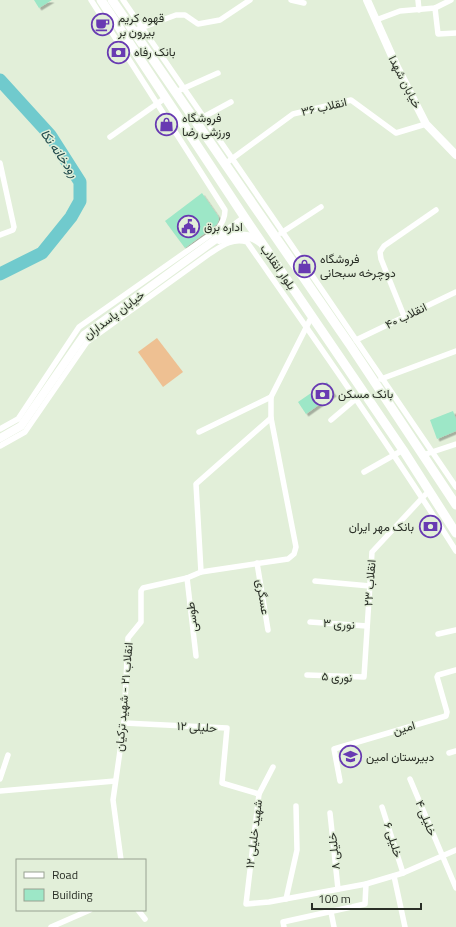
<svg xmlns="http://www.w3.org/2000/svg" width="456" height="927" viewBox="0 0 456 927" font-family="'Titillium Web',Vazirmatn,sans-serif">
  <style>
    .green { fill: #eec092 }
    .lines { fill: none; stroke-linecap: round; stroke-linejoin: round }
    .river { stroke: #70cacd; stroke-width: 13 }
    .building { fill: #9de7c7; filter: url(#shadow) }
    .street { stroke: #fff; stroke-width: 5.5 }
    .secondary { stroke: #fff; stroke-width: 8 }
    .primary { stroke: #fff; stroke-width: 9 }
    .labels { text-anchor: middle; stroke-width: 3; stroke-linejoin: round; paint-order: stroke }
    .poi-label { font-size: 12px; fill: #2a2f27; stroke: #e2efd9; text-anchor: start }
    .street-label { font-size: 12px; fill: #2a2f27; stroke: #e2efd9 }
    .water-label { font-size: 13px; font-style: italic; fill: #214b4c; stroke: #e2efd9 }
  </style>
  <defs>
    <filter id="shadow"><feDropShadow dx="2.5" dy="2.5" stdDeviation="0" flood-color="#0004"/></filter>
  </defs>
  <rect width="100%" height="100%" fill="#e2efd9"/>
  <polygon class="green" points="157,338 183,372 163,387 138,352"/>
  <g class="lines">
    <polyline class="river" points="0,80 50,135 80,182 80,201 71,217 42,253 0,274"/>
  </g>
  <g class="building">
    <polygon points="34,0 52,0 39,8"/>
    <polygon points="202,193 218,216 219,219 217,224 185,248 165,221"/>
    <polygon points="327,382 334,394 306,414 298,402"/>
    <polygon points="453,411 456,419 456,431 437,439 430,420"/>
  </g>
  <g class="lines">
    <g class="street">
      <polyline points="123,0 271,215 456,487"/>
      <polyline points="291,0 304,3"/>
      <polyline points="418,0 419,10"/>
      <polyline points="435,8 438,34 456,33"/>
      <polyline points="376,20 400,11 435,8 451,0"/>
      <polyline points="138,29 176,15 185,15 198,24 220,20 250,0"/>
      <polyline points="180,90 218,73"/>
      <polyline points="196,121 231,102"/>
      <polyline points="110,137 161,101"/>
      <polyline points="229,161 293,114 351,100 396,133 426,124"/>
      <polyline points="0,163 14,227 13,230 0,235"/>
      <polyline points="281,233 321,207"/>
      <polyline points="404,316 381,259 380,252 384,246 436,210"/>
      <polyline points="356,340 456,292"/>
      <polyline points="381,379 456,351"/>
      <polyline points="331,420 364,392"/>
      <path d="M0,429L18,419L79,327L217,230C222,223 225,218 225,210L91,0"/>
      <polyline points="199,432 271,397"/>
      <path d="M0,446L25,432L87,342L209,254C220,247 233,237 247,242C318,344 390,446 456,551"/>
      <polyline points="423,455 456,444"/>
      <polyline points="364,472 403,450"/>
      <polyline points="257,563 268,630"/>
      <polyline points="201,572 288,559 294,554 296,547 271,418"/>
      <polyline points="187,578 196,656"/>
      <polyline points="315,581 370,586"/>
      <polyline points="310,622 367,626"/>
      <polyline points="438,634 456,630"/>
      <polyline points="307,675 364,677 372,552 425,495"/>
      <polyline points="124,723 227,728 222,783 259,794"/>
      <polyline points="449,753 456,751"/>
      <polyline points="273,767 259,794 246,904 269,902 366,884 403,873 456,850"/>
      <polyline points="0,779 8,755"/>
      <polyline points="410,779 456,888"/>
      <polyline points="340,781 334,749 446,716 447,712 437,677 438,675 456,670"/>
      <polyline points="0,791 115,781"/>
      <polyline points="382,807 403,873"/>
      <polyline points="330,813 338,889"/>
      <polyline points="121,860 113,800 124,723 128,638 141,622 141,591 143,588 187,578 201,572 196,484 271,418 271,397 312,316"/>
      <polyline points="394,876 405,927"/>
      <polyline points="286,899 297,850 296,806"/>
      <polyline points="138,910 145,919"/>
      <polyline points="331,912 334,927"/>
      <polyline points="51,927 90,910"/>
      <polyline points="284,927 283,922 365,904 366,884"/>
    </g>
    <g class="secondary">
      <polyline points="367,0 396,65 426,124 456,155"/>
      <path d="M219,240C234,235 248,232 261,243"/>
      <polyline points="0,438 21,426 84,335 245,218"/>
    </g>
    <g class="primary">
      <polyline points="101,0 245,218 403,450 456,533"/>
      <polyline points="112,0 350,345 456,505"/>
    </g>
  </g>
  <defs>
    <symbol id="cafe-ring" viewBox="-11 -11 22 22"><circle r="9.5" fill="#e2efd9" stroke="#683ab2" stroke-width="1.5"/><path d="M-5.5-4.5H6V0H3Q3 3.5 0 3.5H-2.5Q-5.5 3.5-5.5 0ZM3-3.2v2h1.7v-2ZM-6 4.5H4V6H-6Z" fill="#683ab2"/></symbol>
    <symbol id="bank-ring" viewBox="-11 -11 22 22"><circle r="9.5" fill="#e2efd9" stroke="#683ab2" stroke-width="1.5"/><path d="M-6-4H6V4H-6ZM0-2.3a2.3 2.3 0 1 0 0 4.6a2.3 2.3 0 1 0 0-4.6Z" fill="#683ab2"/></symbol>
    <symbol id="shop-ring" viewBox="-11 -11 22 22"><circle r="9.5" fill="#e2efd9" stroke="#683ab2" stroke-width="1.5"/><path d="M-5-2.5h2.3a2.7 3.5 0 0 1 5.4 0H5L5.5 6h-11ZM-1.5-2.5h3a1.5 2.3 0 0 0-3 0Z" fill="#683ab2"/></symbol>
    <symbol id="civic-ring" viewBox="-11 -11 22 22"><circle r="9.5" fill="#e2efd9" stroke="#683ab2" stroke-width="1.5"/><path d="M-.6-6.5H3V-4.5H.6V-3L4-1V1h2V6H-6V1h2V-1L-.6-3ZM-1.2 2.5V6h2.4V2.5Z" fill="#683ab2"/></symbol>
    <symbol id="school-ring" viewBox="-11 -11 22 22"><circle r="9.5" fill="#e2efd9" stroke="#683ab2" stroke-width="1.5"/><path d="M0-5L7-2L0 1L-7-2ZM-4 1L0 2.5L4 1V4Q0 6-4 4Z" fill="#683ab2"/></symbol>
  </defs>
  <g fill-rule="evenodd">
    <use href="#cafe-ring" x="90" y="12" width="25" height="25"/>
    <use href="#bank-ring" x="106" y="40" width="25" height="25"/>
    <use href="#shop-ring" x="154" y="112" width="25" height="25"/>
    <use href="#civic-ring" x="176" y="214" width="25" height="25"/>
    <use href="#shop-ring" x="292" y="254" width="25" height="25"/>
    <use href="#bank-ring" x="310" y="382" width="25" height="25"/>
    <use href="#bank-ring" x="418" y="514" width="25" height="25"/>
    <use href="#school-ring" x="338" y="744" width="25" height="25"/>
  </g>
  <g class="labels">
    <g class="poi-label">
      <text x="118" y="22">قهوه کریم<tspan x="118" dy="14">بیرون بر</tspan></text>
      <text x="134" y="56">بانک رفاه</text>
      <text x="182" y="122">فروشگاه<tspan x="182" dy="14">ورزشی رضا</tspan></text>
      <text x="204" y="231">اداره برق</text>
      <text x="320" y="263">فروشگاه<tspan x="320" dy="14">دوچرخه سبحانی</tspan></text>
      <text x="338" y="398">بانک مسکن</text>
      <text x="414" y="531" text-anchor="end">بانک مهر ایران</text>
      <text x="366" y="761">دبیرستان امین</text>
    </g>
    <g class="street-label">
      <text transform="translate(405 82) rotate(63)" y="4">خیابان شهدا</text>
      <text transform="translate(324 107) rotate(-13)" y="4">انقلاب ۳۶</text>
      <text transform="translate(278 267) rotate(55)" y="4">بلوار انقلاب</text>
      <text transform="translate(114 315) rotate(-37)" y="4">خیابان پاسداران</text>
      <text transform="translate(406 316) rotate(-26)" y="4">انقلاب ۴۰</text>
      <text transform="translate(370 583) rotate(-86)" y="4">انقلاب ۲۳</text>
      <text transform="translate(263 597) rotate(81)" y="4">عسگری</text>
      <text transform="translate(192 617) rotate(-97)" y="4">طوسی</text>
      <text transform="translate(339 624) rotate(4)" y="4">نوری ۳</text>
      <text transform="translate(337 677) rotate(3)" y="4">نوری ۵</text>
      <text transform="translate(124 697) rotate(-85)" y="4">انقلاب ۲۱ - شهید ترکیان</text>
      <text transform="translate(197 727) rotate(3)" y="4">حلیلی ۱۲</text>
      <text transform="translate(404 728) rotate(-16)" y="4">امین</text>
      <text transform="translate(426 818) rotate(68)" y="4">خلیلی ۴</text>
      <text transform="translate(254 834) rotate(-83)" y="4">شهید خلیلی ۱۲</text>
      <text transform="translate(393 840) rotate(72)" y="4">خلیلی ۶</text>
      <text transform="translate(334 851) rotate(-96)" y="4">خلیلی ۸</text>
    </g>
    <g class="water-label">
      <text transform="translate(60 153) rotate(55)" y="5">رودخانه نکا</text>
    </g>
  </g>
  <rect x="16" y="859" width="130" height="52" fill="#e2efd9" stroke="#98a292"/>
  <rect x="24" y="872" width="20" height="6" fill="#ffffff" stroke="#98a292"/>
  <text x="52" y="879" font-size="12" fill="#2a2f27">Road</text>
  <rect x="24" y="889" width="20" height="12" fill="#9de7c7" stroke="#98a292"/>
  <text x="52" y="899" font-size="12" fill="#2a2f27">Building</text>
  <path d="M312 903v6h109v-6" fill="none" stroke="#2a2f27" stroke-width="2"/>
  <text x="318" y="903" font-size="12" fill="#2a2f27" stroke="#e2efd9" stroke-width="3" paint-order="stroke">100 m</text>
</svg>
